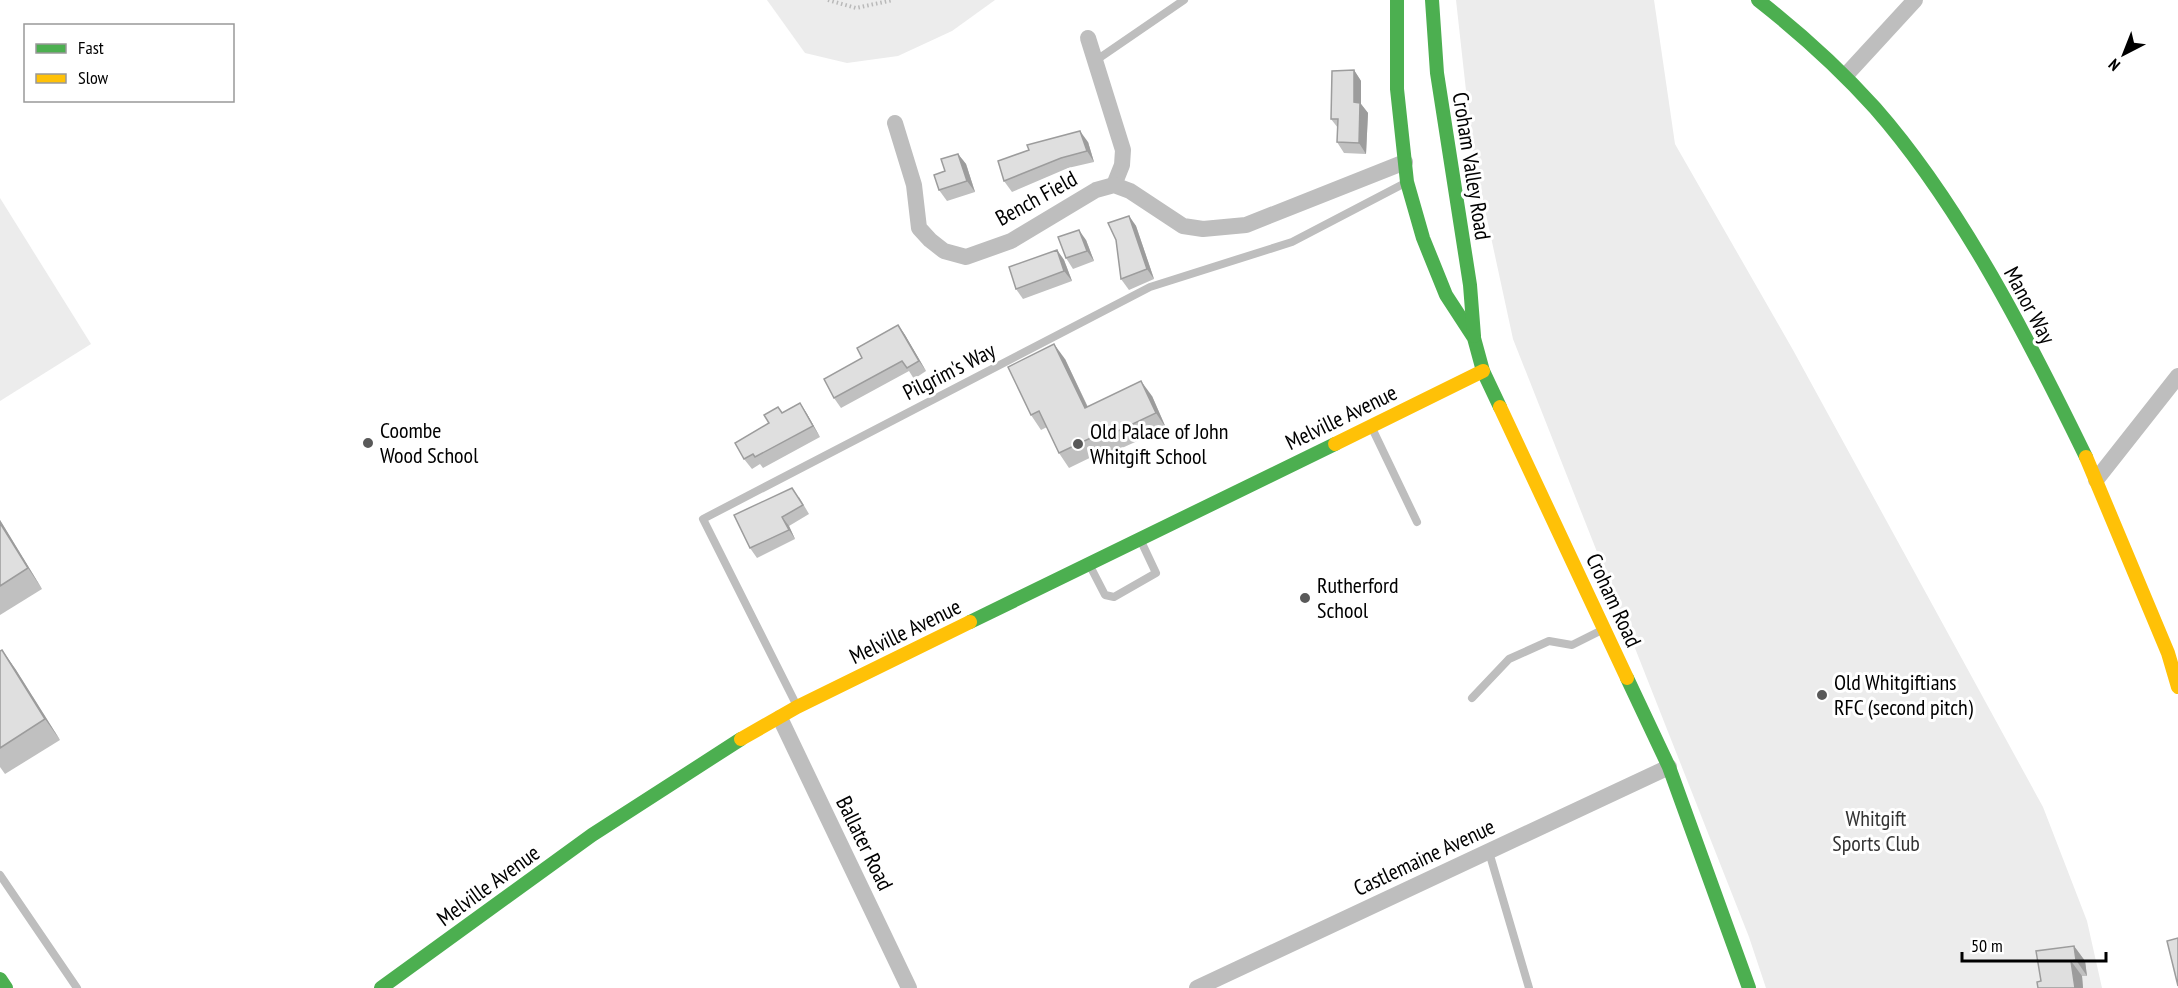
<svg xmlns="http://www.w3.org/2000/svg" width="2178" height="988" viewBox="0 0 2178 988" font-family="'PT Sans Narrow',sans-serif">
  <style>
    .green { fill: #ececec }
    .lines { fill: none; stroke-linecap: round; stroke-linejoin: round }
    .path { stroke: #b9b9b9; stroke-width: 4; stroke-dasharray: 1.5 3; stroke-linecap: butt }
    .lane { stroke: #bebebe; stroke-width: 8 }
    .street { stroke: #bebebe; stroke-width: 16 }
    .fast { stroke: #4caf50; stroke-width: 14 }
    .slow { stroke: #ffc107; stroke-width: 14 }
    .wall { fill: #c0c0c0 }
    .shaded-wall { fill: #9c9c9c }
    .building { fill: #dfdfdf; stroke: #9c9c9c; stroke-width: 1.5 }
    .poi-dot { fill: #595959; stroke: #fff; stroke-width: 2 }
    .labels { text-anchor: middle; stroke-width: 6; stroke-linejoin: round; paint-order: stroke }
    .street-label { font-size: 22px; fill: #000; stroke: #fff }
    .poi-label { font-size: 22px; fill: #000; stroke: #fff; text-anchor: start }
    .park-label { font-size: 22px; fill: #333; stroke: #fff }
  </style>
  <rect width="100%" height="100%" fill="#fff"/>
  <g class="green">
    <polygon points="767,0 995,0 952,31 898,56 847,63 805,53"/>
    <polygon points="1456,0 1654,0 1675,144 1793,350 2043,807 2087,921 2102,988 1766,988 1749,937 1513,339 1473,154"/>
    <polygon points="0,198 91,344 0,401"/>
  </g>
  <g class="lines">
    <polyline class="path" points="828,0 856,8 893,0"/>
    <g class="lane">
      <polyline points="1095,61 1184,0"/>
      <polyline points="1371,426 1417,522"/>
      <polyline points="1089,564 1105,595 1114,597 1156,573 1140,539"/>
      <polyline points="1472,698 1509,659 1549,641 1572,645 1604,629"/>
      <polyline points="797,706 703,519 1150,287 1292,242 1407,182"/>
      <polyline points="1489,852 1529,988"/>
      <polyline points="0,875 77,988"/>
    </g>
    <g class="street">
      <polyline points="1088,38 1123,150 1122,165 1114,185"/>
      <polyline points="1846,75 1915,0"/>
      <polyline points="895,123 914,185 919,228 930,240 944,251 966,257 1011,241 1096,190 1114,185 1130,191 1183,226 1203,229 1246,225 1405,162"/>
      <polyline points="2096,480 2178,376"/>
      <polyline points="780,718 909,988"/>
      <polyline points="1197,988 1669,767"/>
    </g>
    <g class="fast">
      <polyline points="1397,0 1397,89 1407,182 1423,238 1446,295 1474,338 1483,371 1500,407"/>
      <polyline points="1432,0 1437,73 1470,285 1474,336"/>
      <path d="M1758,0C1800,33 1839,68 1875,108C1961,206 2029,340 2086,457"/>
      <polyline points="970,622 1335,444"/>
      <polyline points="1627,678 1669,767 1749,988"/>
      <polyline points="0,979 6,988"/>
      <polyline points="381,988 592,835 741,739"/>
    </g>
    <g class="slow">
      <polyline points="1500,407 1627,678"/>
      <polyline points="1335,444 1483,371"/>
      <polyline points="2086,457 2168,653 2178,687"/>
      <polyline points="741,739 797,707 970,622"/>
    </g>
  </g>
  <g class="wall">
    <polygon points="1354,70 1361,81 1361,104 1368,113 1366,154 1344,153 1337,142 1338,128 1331,119"/>
    <polygon points="1088,142 1094,162 1068,168 1012,192 1004,181"/>
    <polygon points="958,154 966,164 975,192 947,201 939,190 945,171"/>
    <polygon points="1129,216 1136,226 1154,279 1129,290 1121,279 1116,240"/>
    <polygon points="1086,240 1094,261 1073,269 1066,258"/>
    <polygon points="1057,250 1064,260 1072,281 1023,299 1016,289"/>
    <polygon points="898,325 905,335 926,371 914,379 909,371 841,408 834,398 862,358"/>
    <polygon points="1065,359 1088,407 1152,396 1166,428 1111,453 1108,449 1069,468 1059,453 1047,427 1041,430 1031,415"/>
    <polygon points="800,403 807,414 820,437 763,468 760,464 752,469 744,459 769,423 778,407 783,413"/>
    <polygon points="799,497 809,514 789,526 795,539 757,558 750,548"/>
    <polygon points="0,520 42,589 0,615"/>
    <polygon points="2,650 16,670 60,740 5,774 0,767 0,651"/>
    <polygon points="2074,946 2085,961 2087,976 2082,976 2083,988 2038,988 2041,981"/>
  </g>
  <g class="shaded-wall">
    <polygon points="1354,70 1361,81 1361,104 1368,113 1366,154 1359,143 1354,102"/>
    <polygon points="1080,131 1088,142 1094,162 1087,151"/>
    <polygon points="958,154 966,164 975,192 967,181"/>
    <polygon points="1129,216 1136,226 1154,279 1147,269"/>
    <polygon points="1079,230 1086,240 1094,261 1087,251"/>
    <polygon points="1057,250 1064,260 1072,281 1064,271"/>
    <polygon points="898,325 905,335 926,371 919,361"/>
    <polygon points="1054,344 1065,359 1095,423 1085,408"/>
    <polygon points="1141,381 1152,396 1166,428 1156,413"/>
    <polygon points="800,403 807,414 820,437 813,426"/>
    <polygon points="782,517 789,526 795,539 789,530"/>
    <polygon points="0,520 42,589 28,568 0,523"/>
    <polygon points="2,650 16,670 60,740 45,719"/>
    <polygon points="2074,946 2085,961 2087,976 2076,960"/>
    <polygon points="2071,961 2082,976 2083,988 2075,988"/>
  </g>
  <g class="building">
    <polygon points="1354,70 1354,102 1360,103 1359,143 1337,142 1338,119 1331,119 1332,71"/>
    <polygon points="1080,131 1087,151 1061,158 1004,181 998,161 1029,150 1027,145"/>
    <polygon points="958,154 967,181 939,190 934,175 945,171 941,159"/>
    <polygon points="1129,216 1147,269 1121,279 1116,240 1108,223"/>
    <polygon points="1079,230 1087,251 1066,258 1058,237"/>
    <polygon points="1057,250 1064,271 1016,289 1009,267"/>
    <polygon points="898,325 919,361 907,368 902,361 834,398 824,379 862,358 857,348"/>
    <polygon points="1054,344 1085,408 1141,381 1156,413 1101,439 1099,434 1059,453 1039,411 1031,415 1008,367"/>
    <polygon points="800,403 813,426 755,457 753,454 744,459 735,443 769,423 764,415 778,407 782,413"/>
    <polygon points="792,488 803,505 782,517 789,530 750,548 734,515"/>
    <polygon points="0,523 28,568 0,586"/>
    <polygon points="2,650 45,719 0,748 0,651"/>
    <polygon points="2178,938 2178,986 2167,941"/>
    <polygon points="2074,946 2076,960 2071,961 2075,988 2038,988 2037,982 2041,981 2036,951"/>
  </g>
  <g class="poi-dot">
    <circle cx="368" cy="443" r="6"/>
    <circle cx="1078" cy="444" r="6"/>
    <circle cx="1305" cy="598" r="6"/>
    <circle cx="1822" cy="695" r="6"/>
  </g>
  <g class="labels">
    <g class="street-label">
      <text transform="translate(1472 166) rotate(81)" y="8">Croham Valley Road</text>
      <text transform="translate(1036 198) rotate(-29)" y="8">Bench Field</text>
      <text transform="translate(2030 305) rotate(62)" y="8">Manor Way</text>
      <text transform="translate(949 371) rotate(-27)" y="8">Pilgrim's Way</text>
      <text transform="translate(1341 417) rotate(-26)" y="8">Melville Avenue</text>
      <text transform="translate(1614 600) rotate(65)" y="8">Croham Road</text>
      <text transform="translate(905 631) rotate(-26)" y="8">Melville Avenue</text>
      <text transform="translate(865 843) rotate(64)" y="8">Ballater Road</text>
      <text transform="translate(1424 857) rotate(-25)" y="8">Castlemaine Avenue</text>
      <text transform="translate(488 885) rotate(-36)" y="8">Melville Avenue</text>
    </g>
    <g class="poi-label">
      <text x="380" y="438">Coombe<tspan x="380" dy="25">Wood School</tspan></text>
      <text x="1090" y="439">Old Palace of John<tspan x="1090" dy="25">Whitgift School</tspan></text>
      <text x="1317" y="593">Rutherford<tspan x="1317" dy="25">School</tspan></text>
      <text x="1834" y="690">Old Whitgiftians<tspan x="1834" dy="25">RFC (second pitch)</tspan></text>
    </g>
    <g class="park-label">
      <text x="1876" y="826">Whitgift<tspan x="1876" dy="25">Sports Club</tspan></text>
    </g>
  </g>
  <rect x="24" y="24" width="210" height="78" fill="#ffffff" stroke="#999999" stroke-width="1.5"/>
  <rect x="36" y="44" width="30" height="9" fill="#4caf50" stroke="#999999" stroke-width="1.5"/>
  <text x="78" y="54" font-size="18" fill="#000000">Fast</text>
  <rect x="36" y="74" width="30" height="9" fill="#ffc107" stroke="#999999" stroke-width="1.5"/>
  <text x="78" y="84" font-size="18" fill="#000000">Slow</text>
  <g transform="translate(2124 54) rotate(222)" stroke="#ffffff" stroke-width="4.5" paint-order="stroke">
  <path d="M0-4.5L10 22L0 15L-10 22Z" fill="#000000"/>
  <text y="-9" font-size="16" font-weight="bold" text-anchor="middle" fill="#000000">N</text>
  </g>
  <path d="M1962 952v9h144v-9" fill="none" stroke="#000000" stroke-width="3"/>
  <text x="1971" y="952" font-size="18" fill="#000000" stroke="#ffffff" stroke-width="4.5" paint-order="stroke">50 m</text>
</svg>
